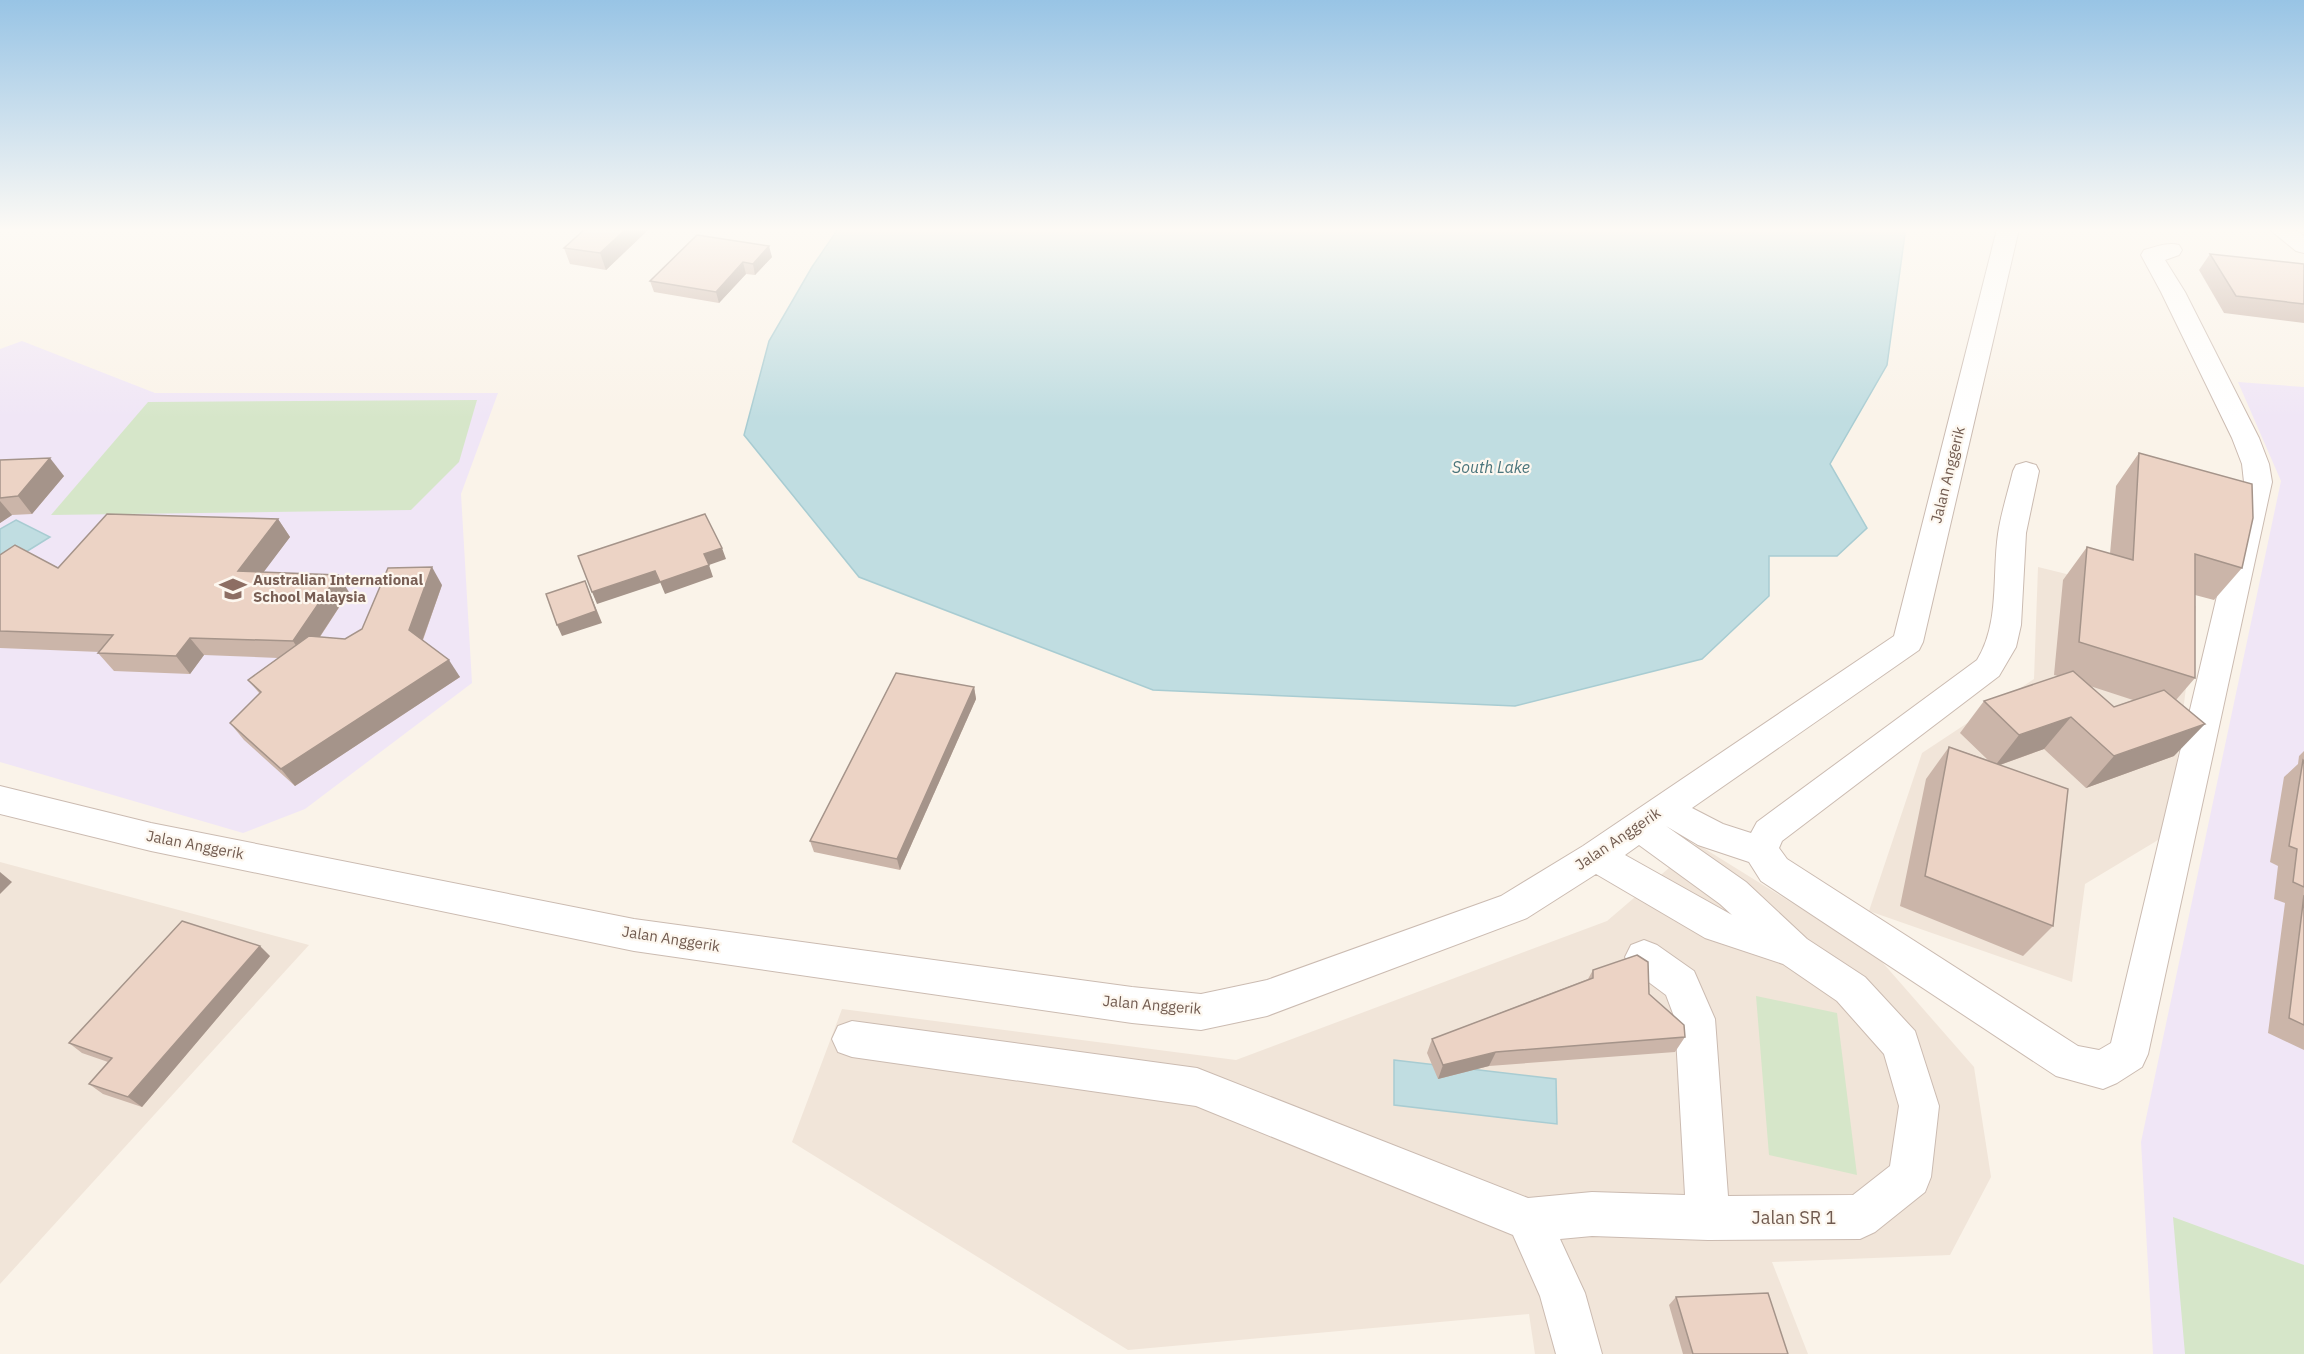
<svg xmlns="http://www.w3.org/2000/svg" width="2304" height="1354" viewBox="0 0 2304 1354" font-family="'IBM Plex Sans',sans-serif">
  <style>
    .residential { fill: #f1e5d9 }
    .education { fill: #f0e6f6 }
    .green { fill: #d6e6c9 }
    .water { fill: #c0dde1; stroke: #a8ccd2; stroke-width: 1.5 }
    .lines { fill: none; stroke-linecap: round; stroke-linejoin: round }
    .minor-casing { stroke: #cbbbb1; stroke-width: 2 }
    .minor { fill: #fff; fill-rule: evenodd }
    .wall { fill: #cbb5a9; fill-rule: evenodd }
    .shaded-wall { fill: #a5948a }
    .building { fill: #ecd3c5; stroke: #a5948a; stroke-width: 1.5 }
    .labels { text-anchor: middle; stroke-width: 4.5; stroke-linejoin: round; paint-order: stroke }
    .street-label { font-size: 15px; fill: #715b50; stroke: #fdf7ef }
    .education-label { font-size: 15px; font-weight: bold; fill: #785e54; stroke: #fdf7ef; text-anchor: start }
    .water-label { font-size: 16px; font-style: italic; fill: #49747b; stroke: #fdf7ef }
    .near-street-label { font-size: 18px; fill: #715b50; stroke: #fdf7ef }
  </style>
  <rect width="100%" height="100%" fill="#faf3e9"/>
  <g class="residential">
    <polygon points="2038,567 2196,606 2168,834 2085,884 2072,982 1869,911 1922,753 2034,679"/>
    <polygon points="1697,844 1876,955 1974,1067 1991,1177 1950,1255 1772,1262 1808,1354 1535,1354 1529,1314 1128,1350 792,1142 842,1009 1236,1060 1607,921"/>
    <polygon points="0,862 309,945 0,1284"/>
  </g>
  <g class="education">
    <polygon points="22,341 155,393 498,393 461,494 472,683 305,809 243,833 0,762 0,349"/>
    <polygon points="2238,382 2304,387 2304,1354 2153,1354 2141,1142 2281,481"/>
  </g>
  <g class="green">
    <polygon points="477,400 459,462 411,510 51,515 148,402"/>
    <polygon points="1756,996 1837,1013 1857,1175 1769,1155"/>
    <polygon points="2173,1217 2304,1265 2304,1354 2185,1354"/>
  </g>
  <g class="water">
    <polygon points="838,229 1903,229 1905,234 1887,365 1830,464 1867,528 1837,556 1769,556 1769,596 1702,659 1515,706 1153,690 859,577 744,435 769,341 812,267"/>
    <polygon points="16,520 50,537 0,568 0,529"/>
    <polygon points="1394,1060 1556,1079 1557,1124 1394,1105"/>
  </g>
  <g class="lines">
    <defs>
      <g id="minor">
        <path d="M1997,229H2019L1923,642L1919,650L1692,808L1723,824L1751,833L1757,822L1977,660C2000,623 1992,575 1998,534C2001,513 2008,492 2013,471L2016,465L2026,462L2036,465L2039,471L2026,533L2021,625L2016,647L1999,676L1782,841L1779,848L1787,859L2078,1046L2099,1050L2111,1043L2244,482L2242,464L2232,438L2161,292L2141,255L2144,250C2156,247 2167,242 2179,245L2182,250L2179,255L2165,260L2185,292L2259,438L2269,464L2272,482L2148,1054L2142,1067L2117,1083L2103,1089L2056,1076L1761,881L1749,862L1698,845L1666,826L1746,882L1807,939L1865,977L1915,1031L1939,1106L1931,1177L1925,1192L1875,1232L1860,1239L1708,1240L1592,1236L1560,1239L1585,1293L1602,1354H1556L1540,1296L1513,1235L1196,1106L852,1057L838,1052L832,1039L838,1026L852,1021L1197,1068L1528,1198L1592,1192L1685,1195L1675,1019L1666,995L1631,969L1625,957L1631,945L1644,940L1657,945L1694,971L1715,1019L1728,1196L1853,1195L1890,1166L1899,1106L1884,1054L1837,1001L1783,964L1705,938L1596,874L1527,918L1267,1016L1201,1030L1132,1023L634,951L151,851L0,814V786L151,823L634,919L1132,987L1201,994L1267,980L1501,896L1583,846L1894,636ZM1639,845L1720,904L1732,915L1625,855Z"/>
        <polygon points="2269,229 2294,229 2304,236 2304,253 2296,251"/>
      </g>
    </defs>
    <use href="#minor" class="minor-casing"/>
    <use href="#minor" class="minor"/>
  </g>
  <g class="wall">
    <polygon points="649,229 606,270 570,264 564,248"/>
    <polygon points="697,235 772,257 755,275 746,274 719,303 654,292 650,281"/>
    <polygon points="2210,254 2304,264 2304,323 2224,313 2199,270"/>
    <path d="M2139,453L2242,568L2214,600L2195,595V678L2176,700L2174,756L2086,788L2044,749L2000,765L2053,926L2023,956L1900,906L1926,779L1949,747L1988,760L1960,733L1984,701L2058,676L2054,675L2063,580L2087,547L2110,554L2116,486ZM2090,686L2133,700L2114,707Z"/>
    <polygon points="0,460 64,476 32,514 12,515 0,523"/>
    <polygon points="278,519 290,537 263,572 349,592 320,637 345,639 442,585 423,640 460,677 295,786 244,740 230,723 260,694 248,680 278,658 204,655 190,674 114,671 98,653 100,652 0,648 0,555 58,568"/>
    <polygon points="974,687 976,699 900,870 814,852 810,841"/>
    <polygon points="2304,751 2304,1050 2268,1033 2285,903 2274,899 2278,866 2270,862 2284,777 2298,764 2299,756"/>
    <polygon points="270,956 142,1107 103,1094 89,1084 108,1062 82,1053 69,1043"/>
    <polygon points="1593,970 1649,994 1685,1037 1675,1052 1489,1066 1438,1079 1427,1053 1432,1039 1588,979"/>
    <polygon points="1676,1297 1788,1354 1683,1354 1669,1305"/>
  </g>
  <g class="shaded-wall">
    <polygon points="626,229 649,229 606,270 600,253"/>
    <polygon points="769,246 772,257 755,275 753,264"/>
    <polygon points="743,262 746,274 719,303 716,292"/>
    <polygon points="50,458 64,476 32,514 18,496"/>
    <polygon points="0,501 12,515 0,523"/>
    <polygon points="278,519 290,537 251,589 238,571"/>
    <polygon points="722,548 726,559 709,565 713,577 665,594 660,582 704,554"/>
    <polygon points="432,567 442,585 420,647 409,630"/>
    <polygon points="655,571 660,583 597,604 592,592"/>
    <polygon points="338,575 349,592 305,659 293,641"/>
    <polygon points="585,581 602,623 562,636 557,625"/>
    <polygon points="190,638 204,655 190,674 176,656"/>
    <polygon points="449,660 460,677 295,786 281,769"/>
    <polygon points="974,687 976,699 900,870 897,859"/>
    <polygon points="2071,717 2044,749 1994,767 2019,735"/>
    <polygon points="2205,724 2174,756 2086,788 2114,756"/>
    <polygon points="0,872 12,882 0,894"/>
    <polygon points="260,946 270,956 142,1107 128,1097"/>
    <polygon points="1496,1052 1489,1066 1438,1079 1443,1065"/>
  </g>
  <g class="building">
    <polygon points="585,229 626,229 600,253 564,248"/>
    <polygon points="697,235 769,246 753,264 743,262 716,292 650,281"/>
    <polygon points="2210,254 2304,264 2304,304 2236,296"/>
    <polygon points="2139,453 2252,484 2253,518 2242,568 2195,554 2195,678 2079,642 2087,547 2133,560"/>
    <polygon points="50,458 18,496 0,498 0,460"/>
    <polygon points="107,514 278,519 238,571 338,575 293,641 190,638 176,656 98,653 113,635 0,631 0,555 15,545 58,568"/>
    <polygon points="705,514 722,548 704,554 709,565 660,582 655,571 592,592 578,556"/>
    <polygon points="432,567 409,630 449,660 281,769 230,723 261,692 248,680 309,636 345,639 362,629 388,568"/>
    <polygon points="585,581 596,611 557,625 546,594"/>
    <polygon points="2073,671 2114,707 2164,690 2205,724 2114,756 2071,717 2019,735 1984,701"/>
    <polygon points="896,673 974,687 897,859 810,841"/>
    <polygon points="1949,747 2068,789 2053,926 1925,876"/>
    <polygon points="2303,760 2304,761 2304,887 2293,882 2297,849 2289,846"/>
    <polygon points="2304,895 2304,1025 2289,1018"/>
    <polygon points="182,921 260,946 128,1097 89,1084 112,1058 69,1043"/>
    <polygon points="1637,955 1648,962 1649,994 1684,1025 1685,1037 1496,1052 1443,1065 1432,1039 1593,978 1593,970"/>
    <polygon points="1768,1293 1788,1354 1693,1354 1676,1297"/>
  </g>
  <linearGradient id="sky" x2="0" y2="1"><stop stop-color="#98c4e5"/><stop offset="0.55" stop-color="#fdfaf5"/><stop offset="1" stop-color="#fdfaf5" stop-opacity="0"/></linearGradient>
  <rect width="2304" height="418" fill="url(#sky)"/>
  <defs>
    <symbol id="school-bare" viewBox="-9 -9 18 18"><path d="M0-5L7-2L0 1L-7-2ZM-4 1L0 2.5L4 1V4Q0 6-4 4Z" fill="#8d6e63" stroke="#fdf7ef" stroke-width="2.5" paint-order="stroke"/></symbol>
  </defs>
  <g fill-rule="evenodd">
    <use href="#school-bare" x="214" y="570" width="38" height="38"/>
  </g>
  <g class="labels">
    <g class="street-label">
      <text transform="translate(1948 475) rotate(-76)" y="5">Jalan Anggerik</text>
      <text transform="translate(1618 839) rotate(-34)" y="5">Jalan Anggerik</text>
      <text transform="translate(195 845) rotate(11)" y="5">Jalan Anggerik</text>
      <text transform="translate(671 939) rotate(9)" y="5">Jalan Anggerik</text>
      <text transform="translate(1152 1005) rotate(5)" y="5">Jalan Anggerik</text>
    </g>
    <g class="education-label">
      <text x="253" y="585">Australian International<tspan x="253" dy="17">School Malaysia</tspan></text>
    </g>
    <g class="water-label">
      <text x="1491" y="473">South Lake</text>
    </g>
    <g class="near-street-label">
      <text x="1794" y="1224">Jalan SR 1</text>
    </g>
  </g>
</svg>
